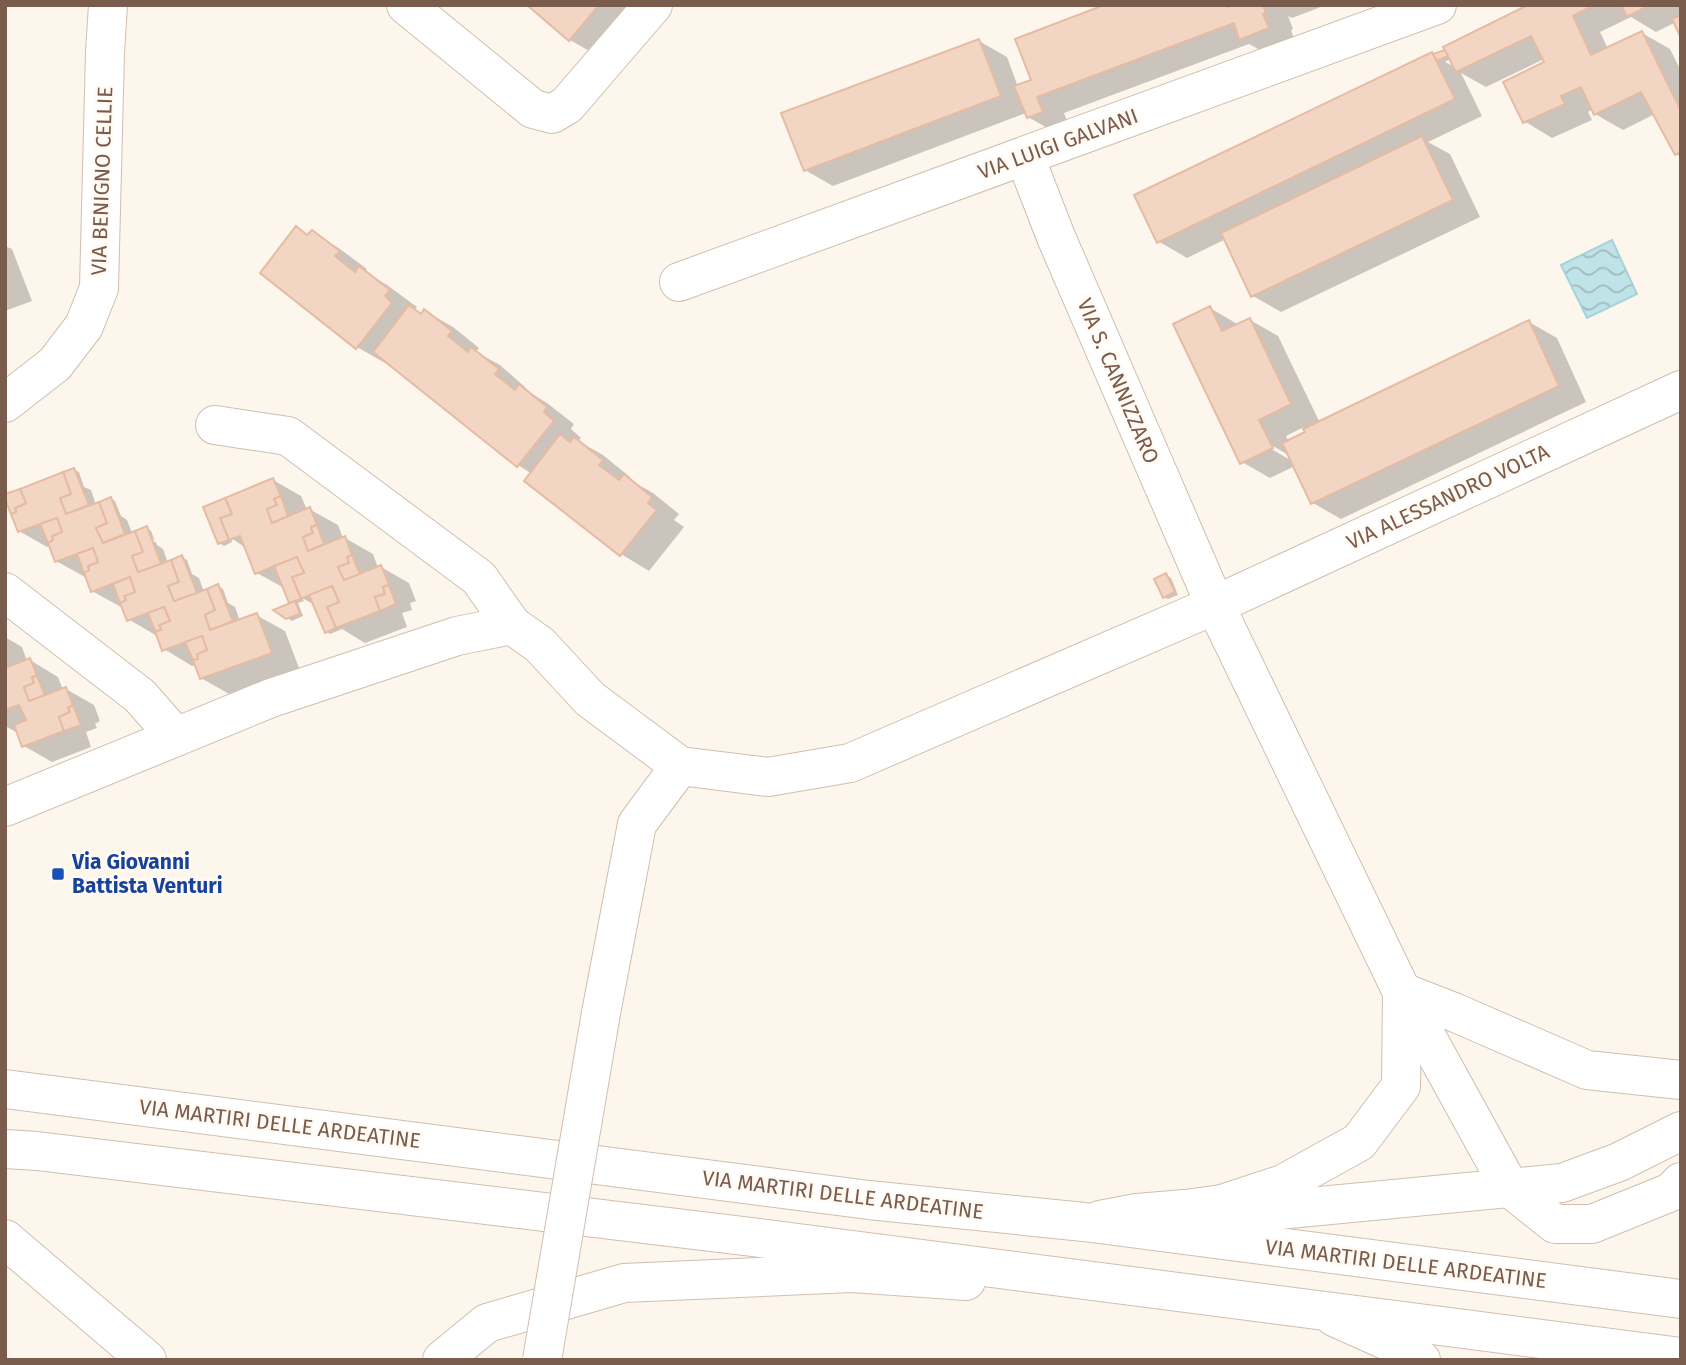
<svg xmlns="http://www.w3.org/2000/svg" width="1686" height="1365" viewBox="0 0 1686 1365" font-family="'Fira Sans',sans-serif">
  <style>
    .water { fill: url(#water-waves); stroke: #a5d3da; stroke-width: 2 }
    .shadow { fill: #0003; fill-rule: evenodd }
    .building { fill: #f3d5c3; stroke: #e6bba3; stroke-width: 2 }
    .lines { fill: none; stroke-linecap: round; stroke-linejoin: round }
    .minor-casing { stroke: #d1beb0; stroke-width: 40 }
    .tertiary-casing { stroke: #d1beb0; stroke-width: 40 }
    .minor { stroke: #fff; stroke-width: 38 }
    .tertiary { stroke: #fff; stroke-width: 38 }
    .minor-bridge-casing { stroke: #d1beb0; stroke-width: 40; stroke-linecap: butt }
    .minor-bridge { stroke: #fff; stroke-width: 38 }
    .transit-dot { fill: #1a4fb4; stroke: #fffaf3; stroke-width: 2.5 }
    .labels { text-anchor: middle; stroke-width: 5; stroke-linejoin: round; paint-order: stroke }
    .street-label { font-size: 21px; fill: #7a5c4d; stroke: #fffaf3 }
    .transit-label { font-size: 21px; font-weight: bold; fill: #164399; stroke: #fffaf3; text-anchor: start }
  </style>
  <defs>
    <pattern id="water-waves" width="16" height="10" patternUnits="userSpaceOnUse" patternTransform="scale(1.75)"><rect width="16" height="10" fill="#bfe3e8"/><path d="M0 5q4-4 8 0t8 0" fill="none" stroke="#a0bbbe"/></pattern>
  </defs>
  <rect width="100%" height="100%" fill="#fdf6ec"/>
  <polygon class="water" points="1612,240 1637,294 1587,318 1561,265"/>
  <g class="shadow">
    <polygon points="530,5 639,5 598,56 570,40"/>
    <polygon points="1109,5 1326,5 1292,18 1288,16 1293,29 1291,30 1296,44 1269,55 1249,44 1064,113 1070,128 1056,133 1028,117 1026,113 833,186 805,170 979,41 1007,57 1018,87 1033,81"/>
    <path d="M1532,5H1681V33L1676,22L1656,32L1631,17L1600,32L1608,49L1642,33L1670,49L1681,71V157L1676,154L1655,114L1623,130L1595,114L1593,109L1588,112L1592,120L1552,138L1524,121L1547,63L1544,59L1486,87L1461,73L1482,116L1428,142L1450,154L1480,217L1281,312L1253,296L1226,239L1187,258L1158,241L1432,54L1435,56ZM1451,58L1457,68L1445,62Z"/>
    <polygon points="296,229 309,236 312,232 340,249 367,269 364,272 387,285 417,307 414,310 423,315 425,311 453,327 479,348 476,352 500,365 525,387 524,389 547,403 574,424 571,429 581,438 578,441 603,455 630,477 628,479 653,493 679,514 674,520 684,527 649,571 621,554 526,481 532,474 518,465 387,361 385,363 357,347"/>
    <polygon points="5,246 12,249 32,301 5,311"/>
    <path d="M1210,308L1239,325L1250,320L1278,336L1320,423L1529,322L1557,338L1586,402L1341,519L1313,503L1295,466L1270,478L1242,462ZM1304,427L1307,433L1289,442L1286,436ZM1266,442L1290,456V460L1265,445Z"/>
    <polygon points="74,470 79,472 84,487 91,490 96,505 111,499 115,501 121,516 127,520 132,533 147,528 151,531 155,541 151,537 151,542 156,542 157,545 163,549 168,563 182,557 187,560 192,574 199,578 204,592 218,586 223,589 228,603 235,607 240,621 256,615 285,631 299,668 229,694 201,678 196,664 192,666 164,649 158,635 157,636 128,619 124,606 121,607 92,591 87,576 85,577 56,561 51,546 47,547 19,531"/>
    <polygon points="273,480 301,496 307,510 309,509 338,525 343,538 345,538 373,554 378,568 381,567 409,583 416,601 410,603 412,610 402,613 407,627 365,643 342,629 330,634 326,631 315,605 302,598 304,601 298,603 303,616 292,621 287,618 292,604 286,589 257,573 246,548 231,538 232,542 224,546 219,543"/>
    <polygon points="1166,575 1171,578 1178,595 1168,599 1164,597"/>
    <polygon points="5,637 22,647 27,661 30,660 58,677 63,690 66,689 94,705 100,721 95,724 97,728 86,732 91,747 52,762 24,746 18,731 16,732 5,726"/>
  </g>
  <g class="building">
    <polygon points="527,5 599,5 569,41"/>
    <polygon points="1104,5 1227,5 1228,7 1232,5 1263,5 1266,13 1263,14 1269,28 1239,40 1234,23 1037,97 1043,112 1027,118 1014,86 1031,80 1015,39"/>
    <polygon points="1528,5 1594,5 1573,16 1591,55 1642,31 1681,111 1681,152 1675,155 1641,92 1594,115 1581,87 1561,96 1565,104 1523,123 1503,82 1544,62 1531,36 1456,72 1443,47"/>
    <polygon points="1621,5 1650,5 1627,17"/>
    <polygon points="1681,15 1681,38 1672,19"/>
    <polygon points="979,39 1001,96 804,171 781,113"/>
    <polygon points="1445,50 1448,56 1437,61 1433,54"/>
    <polygon points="1432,52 1455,99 1157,243 1134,195"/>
    <polygon points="1422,136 1453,200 1251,297 1221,233"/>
    <polygon points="296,226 307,235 312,230 340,251 335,256 355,272 359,266 390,290 385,296 392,303 356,349 260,273"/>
    <polygon points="409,305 421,314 424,309 452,331 448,336 468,352 471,347 499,369 495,374 515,390 519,384 547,407 544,412 554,421 517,467 373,352"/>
    <polygon points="1210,306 1222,331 1250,318 1291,404 1259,420 1273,448 1240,464 1173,324"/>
    <polygon points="1529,320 1559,386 1311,504 1282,443 1305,432 1303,429"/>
    <polygon points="560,434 570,442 574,437 603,460 599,465 619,480 624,474 652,497 648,503 657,510 620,556 524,481"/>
    <polygon points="74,468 89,505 66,514 60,498 71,494 63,472"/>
    <polygon points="63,472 71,494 60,498 66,514 99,502 107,523 96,528 103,543 135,531 143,552 132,556 138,572 171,560 179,582 168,586 174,601 207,589 215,610 205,615 210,630 257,613 272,653 200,679 193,660 198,659 197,654 207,650 202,636 162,651 155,631 161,630 159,625 170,621 164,607 127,621 120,603 126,600 124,596 135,592 130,577 91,592 84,573 89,570 88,566 98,562 93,548 55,562 48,543 53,540 52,536 62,532 57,518 18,532 11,514 16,512 15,508 26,503 20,489"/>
    <polygon points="273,478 281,496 274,499 277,505 267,509 272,523 310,507 317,525 311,527 313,533 303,537 308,551 345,536 352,555 347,557 349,563 338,567 344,580 381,565 389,585 383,587 385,594 375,597 380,611 336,628 327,607 339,602 332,586 301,599 292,577 304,573 297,557 255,574 240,536 229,540 220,518 232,514 225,498"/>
    <polygon points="20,489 26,503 15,508 16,512 11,514 5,499 5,494"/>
    <polygon points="281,496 288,516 272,523 267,509 277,505 274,499"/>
    <polygon points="111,497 125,534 103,543 96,528 107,523 99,502"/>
    <polygon points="225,498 232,514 220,518 229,540 218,544 203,507"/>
    <polygon points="57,518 62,532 52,536 53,540 48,543 40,524"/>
    <polygon points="317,525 324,544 308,551 303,537 313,533 311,527"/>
    <polygon points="147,526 161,564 138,572 132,556 143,552 135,531"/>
    <polygon points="93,548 98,562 88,566 89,570 84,573 77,554"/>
    <polygon points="182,555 197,593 174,601 168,586 179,582 171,560"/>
    <polygon points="352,555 360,574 344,580 338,567 349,563 347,557"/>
    <polygon points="297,557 304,573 292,577 301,599 289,603 274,566"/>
    <polygon points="1166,573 1175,592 1163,598 1154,579"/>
    <polygon points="130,577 135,592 124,596 126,600 120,603 113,584"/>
    <polygon points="218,584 233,621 210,630 205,615 215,610 207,589"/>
    <polygon points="389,585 396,604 380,611 375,597 385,594 383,587"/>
    <polygon points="332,586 339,602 327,607 336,628 325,633 309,595"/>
    <polygon points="295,601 300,614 286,619 273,610"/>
    <polygon points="164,607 170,621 159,625 161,630 155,631 148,613"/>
    <polygon points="202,636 207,650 197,654 198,659 193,660 185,642"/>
    <polygon points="30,658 37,676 32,677 34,683 24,687 29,701 66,687 73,705 68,708 70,712 59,717 64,731 22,747 14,725 26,720 19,705 5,710 5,668"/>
    <polygon points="37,676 45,695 29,701 24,687 34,683 32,677"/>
    <polygon points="73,705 81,725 64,731 59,717 70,712 68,708"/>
  </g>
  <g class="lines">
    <defs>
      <g id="minor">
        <polyline points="406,5 533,109 552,114 567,105 653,5"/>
        <polyline points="1025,157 1056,237 1215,605 1402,992 1510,1188 1555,1224 1592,1224 1671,1192 1681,1182"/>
        <polyline points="679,282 1437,5"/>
        <polyline points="5,403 55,364 84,326 99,288 105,52 108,5"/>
        <polyline points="215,425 288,436 479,578 512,625 540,645 590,699 680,766 768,777 850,763 1215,605 1681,390"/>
        <polyline points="5,592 140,696 176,737"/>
        <polyline points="5,807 271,698 457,636 512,625"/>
        <polyline points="1402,992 1456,1013 1587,1070 1681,1080"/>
        <polyline points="601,1013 637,824 680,766"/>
        <polyline points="1222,1204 1278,1210 1562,1183 1619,1162 1681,1131"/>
        <polyline points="1100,1220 1137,1213 1185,1209 1222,1204 1283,1184 1359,1142 1401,1086 1402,994"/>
        <polyline points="5,1239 147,1360"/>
        <polyline points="1334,1317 1401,1347 1421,1360"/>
        <polyline points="442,1360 487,1323 624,1283 852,1273 966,1281"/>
      </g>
      <g id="tertiary">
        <polyline points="5,1089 869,1200 1084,1222 1681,1299"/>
        <polyline points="5,1149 37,1151 752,1237 1681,1357"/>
      </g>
    </defs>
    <use href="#minor" class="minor-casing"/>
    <use href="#tertiary" class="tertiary-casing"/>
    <use href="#minor" class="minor"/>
    <use href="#tertiary" class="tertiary"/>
    <defs>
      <polyline id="minor-bridge" points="542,1360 601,1013"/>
    </defs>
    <use href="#minor-bridge" class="minor-bridge-casing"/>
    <use href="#minor-bridge" class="minor-bridge"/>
  </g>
  <rect class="transit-dot" x="51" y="867" width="14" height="14" rx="3.5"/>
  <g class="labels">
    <g class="street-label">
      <text transform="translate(1058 144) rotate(-20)" y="7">VIA LUIGI GALVANI</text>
      <text transform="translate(102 181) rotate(-88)" y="7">VIA BENIGNO CELLIE</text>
      <text transform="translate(1118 381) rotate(67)" y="7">VIA S. CANNIZZARO</text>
      <text transform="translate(1448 497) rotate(-25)" y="7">VIA ALESSANDRO VOLTA</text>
      <text transform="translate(280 1124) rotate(7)" y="7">VIA MARTIRI DELLE ARDEATINE</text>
      <text transform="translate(843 1195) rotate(7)" y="7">VIA MARTIRI DELLE ARDEATINE</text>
      <text transform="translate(1406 1264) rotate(7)" y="7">VIA MARTIRI DELLE ARDEATINE</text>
    </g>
    <g class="transit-label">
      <text x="72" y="869">Via Giovanni<tspan x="72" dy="24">Battista Venturi</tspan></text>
    </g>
  </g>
  <rect width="1686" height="1365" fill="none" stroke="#7a5c4d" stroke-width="14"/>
</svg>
